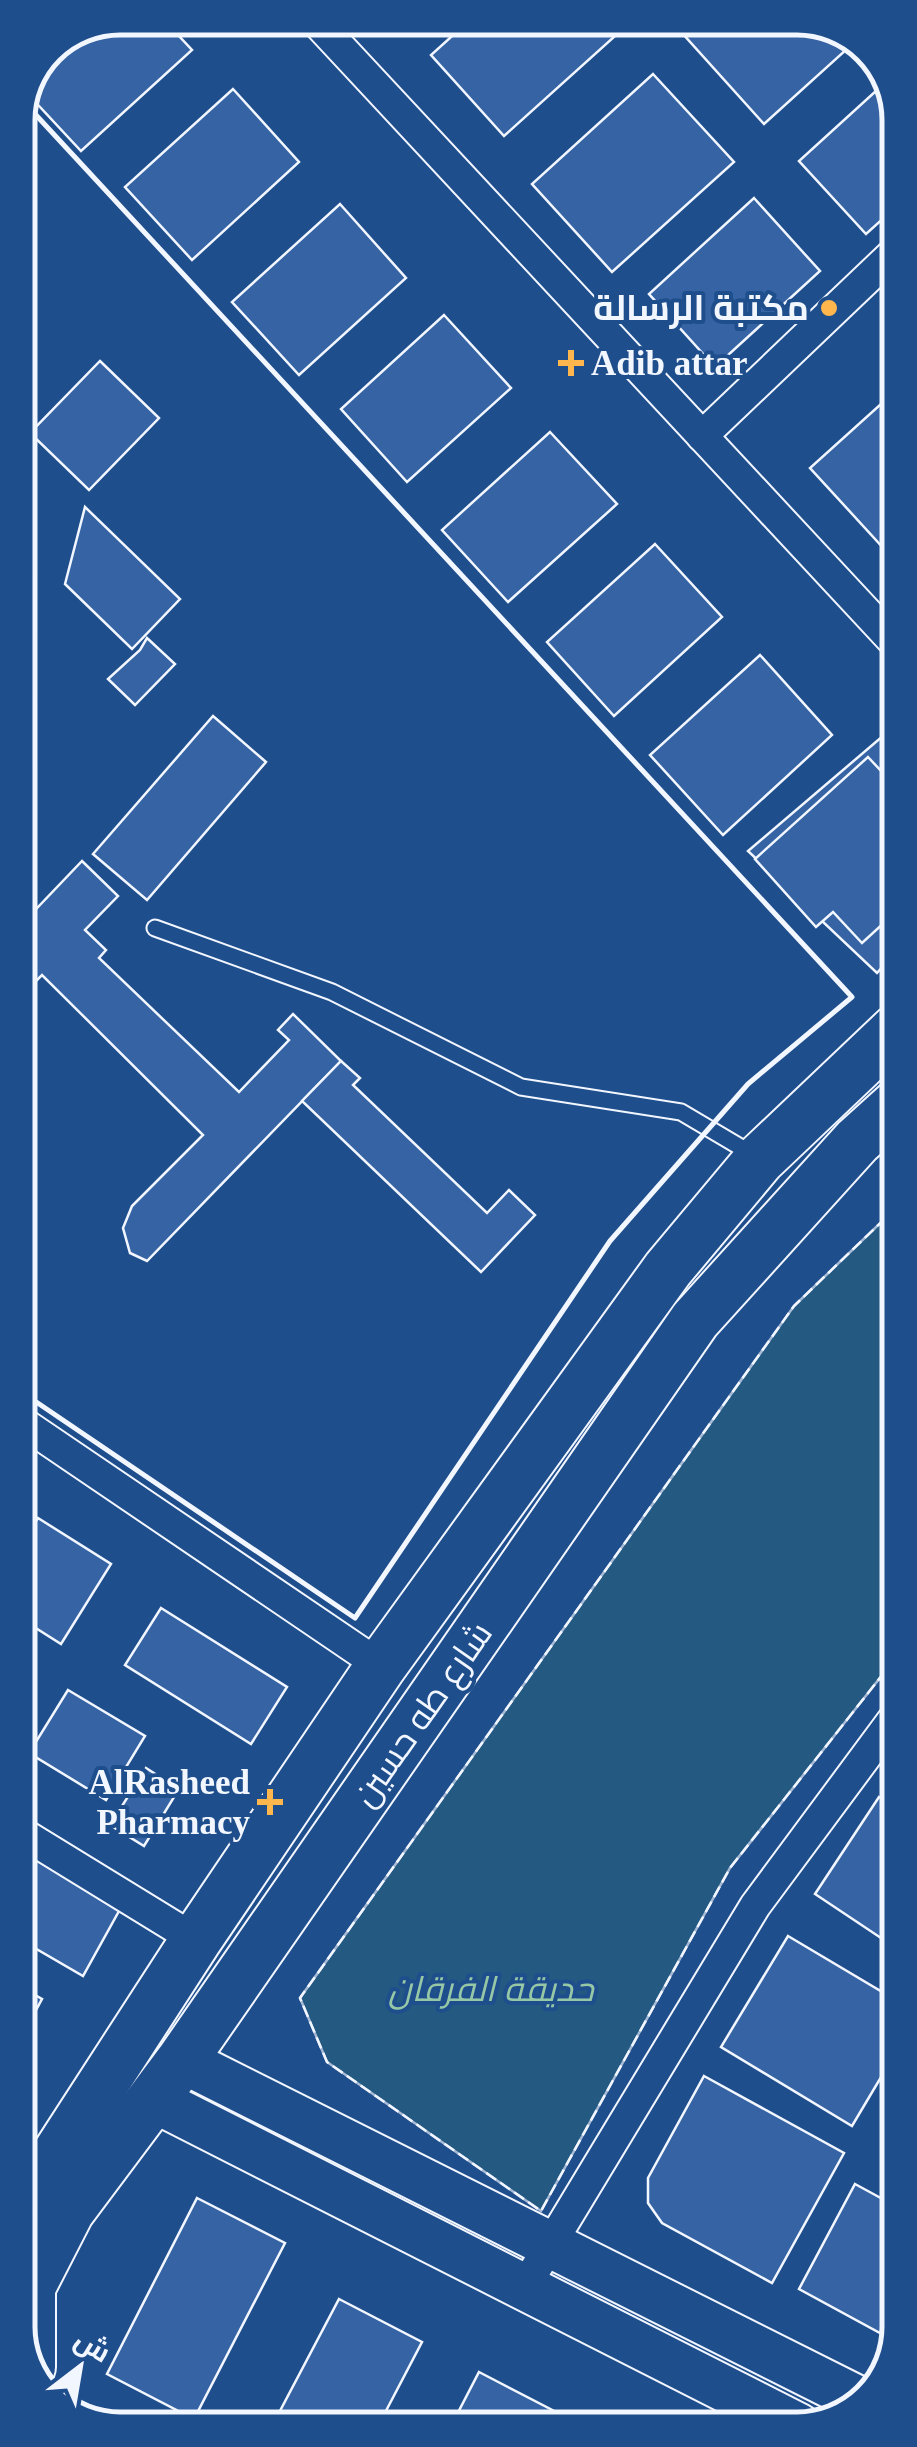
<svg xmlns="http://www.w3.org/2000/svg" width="917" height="2447" viewBox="0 0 917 2447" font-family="'Times New Roman',Cairo,serif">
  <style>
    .green { fill: #245a82; stroke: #a8bbd7; stroke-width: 2.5 }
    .building { fill: #3563a3; stroke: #f2f6ff; stroke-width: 2.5 }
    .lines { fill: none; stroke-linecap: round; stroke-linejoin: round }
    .lane-casing { stroke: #f2f6ff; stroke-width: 19 }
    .street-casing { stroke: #f2f6ff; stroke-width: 34 }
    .secondary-casing { stroke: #f2f6ff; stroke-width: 49 }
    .primary-casing { stroke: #f2f6ff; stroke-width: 54 }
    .lane { stroke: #1f4e8c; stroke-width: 15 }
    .street { stroke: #1f4e8c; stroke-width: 30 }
    .secondary { stroke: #1f4e8c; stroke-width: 45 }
    .primary { stroke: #1f4e8c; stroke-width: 50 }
    .fence { stroke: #f2f6ff; stroke-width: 2.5; stroke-dasharray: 12 5; stroke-linecap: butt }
    .wall { stroke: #f2f6ff; stroke-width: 5 }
    .poi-dot { fill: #ffb74d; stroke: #1f4e8c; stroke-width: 4 }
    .labels { text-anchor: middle; stroke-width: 8; stroke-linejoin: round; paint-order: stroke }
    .poi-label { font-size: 35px; font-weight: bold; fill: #f2f6ff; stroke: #1f4e8c; text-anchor: end }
    .street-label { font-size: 35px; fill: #f2f6ff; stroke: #1f4e8c }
    .park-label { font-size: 35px; font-style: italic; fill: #97c8a6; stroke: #1f4e8c }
    .rim { fill: none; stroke: #f2f6ff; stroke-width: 5 }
  </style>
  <rect width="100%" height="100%" fill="#1f4e8c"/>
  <polygon class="green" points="898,1206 898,1655 730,1868 541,2211 327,2062 300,1998 794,1306"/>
  <g class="building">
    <polygon points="120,18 162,18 192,50 81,151 27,93 44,55 57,43"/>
    <polygon points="472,18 615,18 624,28 504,136 431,55"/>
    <polygon points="701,18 805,18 857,40 764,124 683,34"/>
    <polygon points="653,74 734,162 612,272 532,184"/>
    <polygon points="888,80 896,93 896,207 866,234 799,161"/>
    <polygon points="233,89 299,162 192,260 125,187"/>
    <polygon points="754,198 820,271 715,367 649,294"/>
    <polygon points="340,204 406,278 299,375 232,302"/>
    <polygon points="444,315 511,388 407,482 341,409"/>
    <polygon points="100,361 159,418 89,490 30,433"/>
    <polygon points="881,404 896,421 897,563 810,468"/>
    <polygon points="550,432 617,504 508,602 442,530"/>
    <polygon points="85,507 180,599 132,649 65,584"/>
    <polygon points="655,544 722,617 614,716 547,642"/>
    <polygon points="147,638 175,664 135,705 108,679 140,650"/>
    <polygon points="760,655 832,735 723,835 650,755"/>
    <polygon points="213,716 266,762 147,900 93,854"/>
    <polygon points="897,724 897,950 877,973 748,851"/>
    <polygon points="868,757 897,788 897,911 862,943 833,912 816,927 755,859"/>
    <polygon points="82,861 118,896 85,930 106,950 99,958 239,1092 289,1040 278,1030 293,1014 341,1061 147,1261 130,1253 123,1228 132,1206 203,1135 42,975 19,998 19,927"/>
    <polygon points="341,1061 360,1078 353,1085 487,1213 509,1190 535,1215 481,1272 302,1101"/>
    <polygon points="38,1518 111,1564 61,1644 20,1618 20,1546"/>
    <polygon points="161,1608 287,1687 251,1744 125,1665"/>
    <polygon points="68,1690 145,1736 106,1800 29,1753"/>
    <polygon points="146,1768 179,1789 144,1846 110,1825"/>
    <polygon points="879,1797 899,1809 899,1950 815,1894"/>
    <polygon points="20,1842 124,1902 83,1976 21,1940"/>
    <polygon points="788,1936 899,2002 899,2047 852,2126 721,2047"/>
    <polygon points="21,1987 42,1999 21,2038"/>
    <polygon points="704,2076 844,2153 772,2283 662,2223 648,2203 648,2178"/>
    <polygon points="855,2184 899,2208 899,2298 880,2333 799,2289"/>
    <polygon points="197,2198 285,2243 194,2419 107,2374"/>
    <polygon points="339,2299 422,2342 377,2428 271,2428"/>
    <polygon points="479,2372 560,2414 553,2427 450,2428"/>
  </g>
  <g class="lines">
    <defs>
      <g id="lane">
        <polyline points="19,813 23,817"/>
        <polyline points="155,928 332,992 521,1087 681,1112 752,1154"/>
      </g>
      <g id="street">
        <polyline points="313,18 897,645"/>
        <polyline points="702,436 896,251"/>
        <polyline points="20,1421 381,1666"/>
        <polyline points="20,1832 196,1940"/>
        <polyline points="524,2288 755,1906 898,1713"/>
      </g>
      <g id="secondary">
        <polyline points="182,2060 862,2401"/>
        <polyline points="153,2099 798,2426"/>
      </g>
      <g id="primary">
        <polyline points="21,2225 49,2167 196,1940 381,1666 668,1269 760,1159 897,1029"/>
        <polyline points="30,2367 30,2287 69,2211 182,2060 695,1320 857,1141 898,1104"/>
      </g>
    </defs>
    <use href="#lane" class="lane-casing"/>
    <use href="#street" class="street-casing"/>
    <use href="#secondary" class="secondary-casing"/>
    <use href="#primary" class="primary-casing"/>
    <use href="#lane" class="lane"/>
    <use href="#street" class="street"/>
    <use href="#secondary" class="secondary"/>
    <use href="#primary" class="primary"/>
    <polyline class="fence" points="898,1206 794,1306 300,1998 327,2062 541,2211 730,1868 898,1655"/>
    <polyline class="wall" points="20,1391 355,1618 610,1241 748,1084 852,997 23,101"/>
  </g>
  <g class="poi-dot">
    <circle cx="829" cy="308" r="10"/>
    <path d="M566 348h10v10h10v10h-10v10h-10v-10h-10v-10h10z"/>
    <path d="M265 1787h10v10h10v10h-10v10h-10v-10h-10v-10h10z"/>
  </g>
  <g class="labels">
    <g class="poi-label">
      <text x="809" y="320">مكتبة الرسالة</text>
      <text x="591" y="375" text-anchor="start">Adib attar</text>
      <text x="250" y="1794">AlRasheed<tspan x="250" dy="40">Pharmacy</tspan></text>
    </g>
    <g class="street-label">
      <text transform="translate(422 1714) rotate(-55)" y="12">شارع طه حسين</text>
    </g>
    <g class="park-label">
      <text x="491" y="2001">حديقة الفرقان</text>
    </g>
  </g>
  <path d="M0 0H917V2447H0ZM120 35H797A85 85 0 0 1 882 120V2327A85 85 0 0 1 797 2412H120A85 85 0 0 1 35 2327V120A85 85 0 0 1 120 35Z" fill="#1f4e8c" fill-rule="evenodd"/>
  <path class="rim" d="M120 35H797A85 85 0 0 1 882 120V2327A85 85 0 0 1 797 2412H120A85 85 0 0 1 35 2327V120A85 85 0 0 1 120 35Z"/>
  <g transform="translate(80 2367) rotate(31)" stroke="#1f4e8c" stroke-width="8" paint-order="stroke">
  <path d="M0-8L18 38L0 25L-18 38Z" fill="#f2f6ff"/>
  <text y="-15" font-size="28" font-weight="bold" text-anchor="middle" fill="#f2f6ff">ش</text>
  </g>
</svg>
